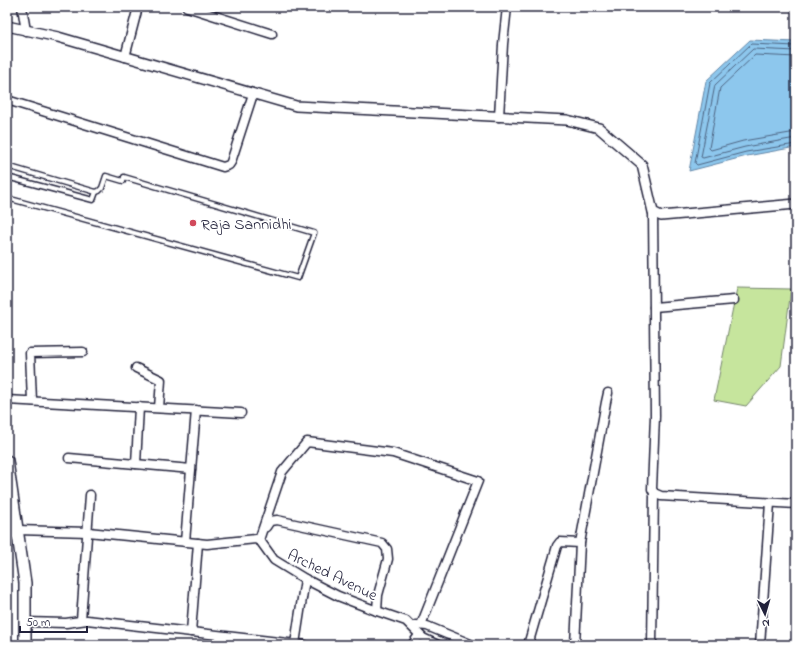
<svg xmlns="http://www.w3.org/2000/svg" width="803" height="652" viewBox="0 0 803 652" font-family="'Indie Flower',sans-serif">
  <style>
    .green { fill: #c6e59d; stroke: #74846c }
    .water { fill: #8dc7ed; stroke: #6285a6 }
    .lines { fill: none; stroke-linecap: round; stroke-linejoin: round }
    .shore { stroke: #4d6482; stroke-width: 1 }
    .service-casing { stroke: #22223b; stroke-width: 7 }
    .minor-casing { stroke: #22223b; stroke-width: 11 }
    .tertiary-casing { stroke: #22223b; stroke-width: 12 }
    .secondary-casing { stroke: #22223b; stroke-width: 14 }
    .service { stroke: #fff; stroke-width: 4 }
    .minor { stroke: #fff; stroke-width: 8 }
    .tertiary { stroke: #fff; stroke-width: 9 }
    .secondary { stroke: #fff; stroke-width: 11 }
    .poi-dot { fill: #d1495b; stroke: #fff; stroke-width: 1.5 }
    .labels { text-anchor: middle; stroke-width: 3.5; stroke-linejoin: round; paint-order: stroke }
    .poi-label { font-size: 16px; fill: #22223b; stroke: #fff; text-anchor: start }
    .street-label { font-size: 16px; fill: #22223b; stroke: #fff }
  </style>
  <rect width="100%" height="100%" fill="#fff"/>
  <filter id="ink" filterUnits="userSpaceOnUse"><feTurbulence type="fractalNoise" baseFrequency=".025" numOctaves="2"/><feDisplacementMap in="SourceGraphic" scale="8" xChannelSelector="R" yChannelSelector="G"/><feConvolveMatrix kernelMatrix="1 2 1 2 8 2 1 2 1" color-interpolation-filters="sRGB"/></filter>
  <g filter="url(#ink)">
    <polygon class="green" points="737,288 791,289 781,366 746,406 714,400"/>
    <polygon class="water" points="750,40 796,42 796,147 747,156 689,171 706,81"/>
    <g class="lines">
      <g class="shore">
        <polyline points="796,46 751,44 710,83 695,163 697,165 746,152 796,144"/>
        <polyline points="796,51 753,49 715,85 701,157 703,158 745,147 796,138"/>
        <polyline points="796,57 755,55 720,88 709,148 711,150 743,141 796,132"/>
      </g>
      <defs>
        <g id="service">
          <polyline points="7,166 96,192 99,191 102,188 106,176 123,181 124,177 314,233 298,278 7,198"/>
          <polyline points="7,177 93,200 96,192"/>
        </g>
        <g id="minor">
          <polyline points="22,7 26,31"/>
          <polyline points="187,7 272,34"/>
          <polyline points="125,57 138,7"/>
          <polyline points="7,100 223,167 229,165 231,162 253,94"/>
          <polyline points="499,117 503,44 507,7"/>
          <polyline points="653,212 655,416 652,489 654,493 661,496 796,504"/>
          <polyline points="654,307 734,300"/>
          <polyline points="136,368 161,380 159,408"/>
          <polyline points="7,400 241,413"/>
          <polyline points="32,401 30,353 83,352"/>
          <polyline points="69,458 191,469"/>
          <polyline points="136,464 139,407"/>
          <polyline points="7,526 17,526"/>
          <polyline points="266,527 270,521 277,520 382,543 387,549 388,559 378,595 377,611"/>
          <polyline points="17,530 88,532 207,544 256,539 261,542 274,560 305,579 338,596 377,611 406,621 423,638 438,645"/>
          <polyline points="7,534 18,534"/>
          <polyline points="259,540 282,472 307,442 393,453 478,481 421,625"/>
          <polyline points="185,542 196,410"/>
          <polyline points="81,620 90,495"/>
          <polyline points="25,622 66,623 87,620 305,645"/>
          <polyline points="416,625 427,626 473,645"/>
          <polyline points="191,632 198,543"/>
          <polyline points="295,644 305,579"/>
          <polyline points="412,645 419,635"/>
          <polyline points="528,645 557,546 560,542 580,543"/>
          <polyline points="575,645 580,543 606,402 608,393"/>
          <polyline points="652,645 654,493"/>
          <polyline points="760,645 770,503"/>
        </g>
        <polyline id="tertiary" points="7,26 58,37 296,106 567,120 599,128 642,165 653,212 661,216 796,204"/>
        <polyline id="secondary" points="7,461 25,583 25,645"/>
      </defs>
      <use href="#service" class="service-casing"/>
      <use href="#minor" class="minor-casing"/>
      <use href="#tertiary" class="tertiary-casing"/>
      <use href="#secondary" class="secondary-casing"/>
      <use href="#service" class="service"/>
      <use href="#minor" class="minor"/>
      <use href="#tertiary" class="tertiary"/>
      <use href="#secondary" class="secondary"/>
    </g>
  </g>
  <circle class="poi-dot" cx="193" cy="223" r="4"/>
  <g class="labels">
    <g class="poi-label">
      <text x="201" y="229">Raja Sannidhi</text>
    </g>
    <g class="street-label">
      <text transform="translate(333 574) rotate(26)" y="6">Arched Avenue</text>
    </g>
  </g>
  <rect width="803" height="652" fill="none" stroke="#fff" stroke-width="24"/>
  <rect x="12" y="12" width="779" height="628" fill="none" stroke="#22223b" stroke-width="1.5" filter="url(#ink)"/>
  <g transform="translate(765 614) rotate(175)" stroke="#ffffff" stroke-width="3" paint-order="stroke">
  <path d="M0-3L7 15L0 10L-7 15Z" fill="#22223b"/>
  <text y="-6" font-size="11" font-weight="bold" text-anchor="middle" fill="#22223b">N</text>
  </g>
  <path d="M20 626v6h67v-6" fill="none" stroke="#22223b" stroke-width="2"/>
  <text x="26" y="626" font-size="12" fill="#22223b" stroke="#ffffff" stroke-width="3" paint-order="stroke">50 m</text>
</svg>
